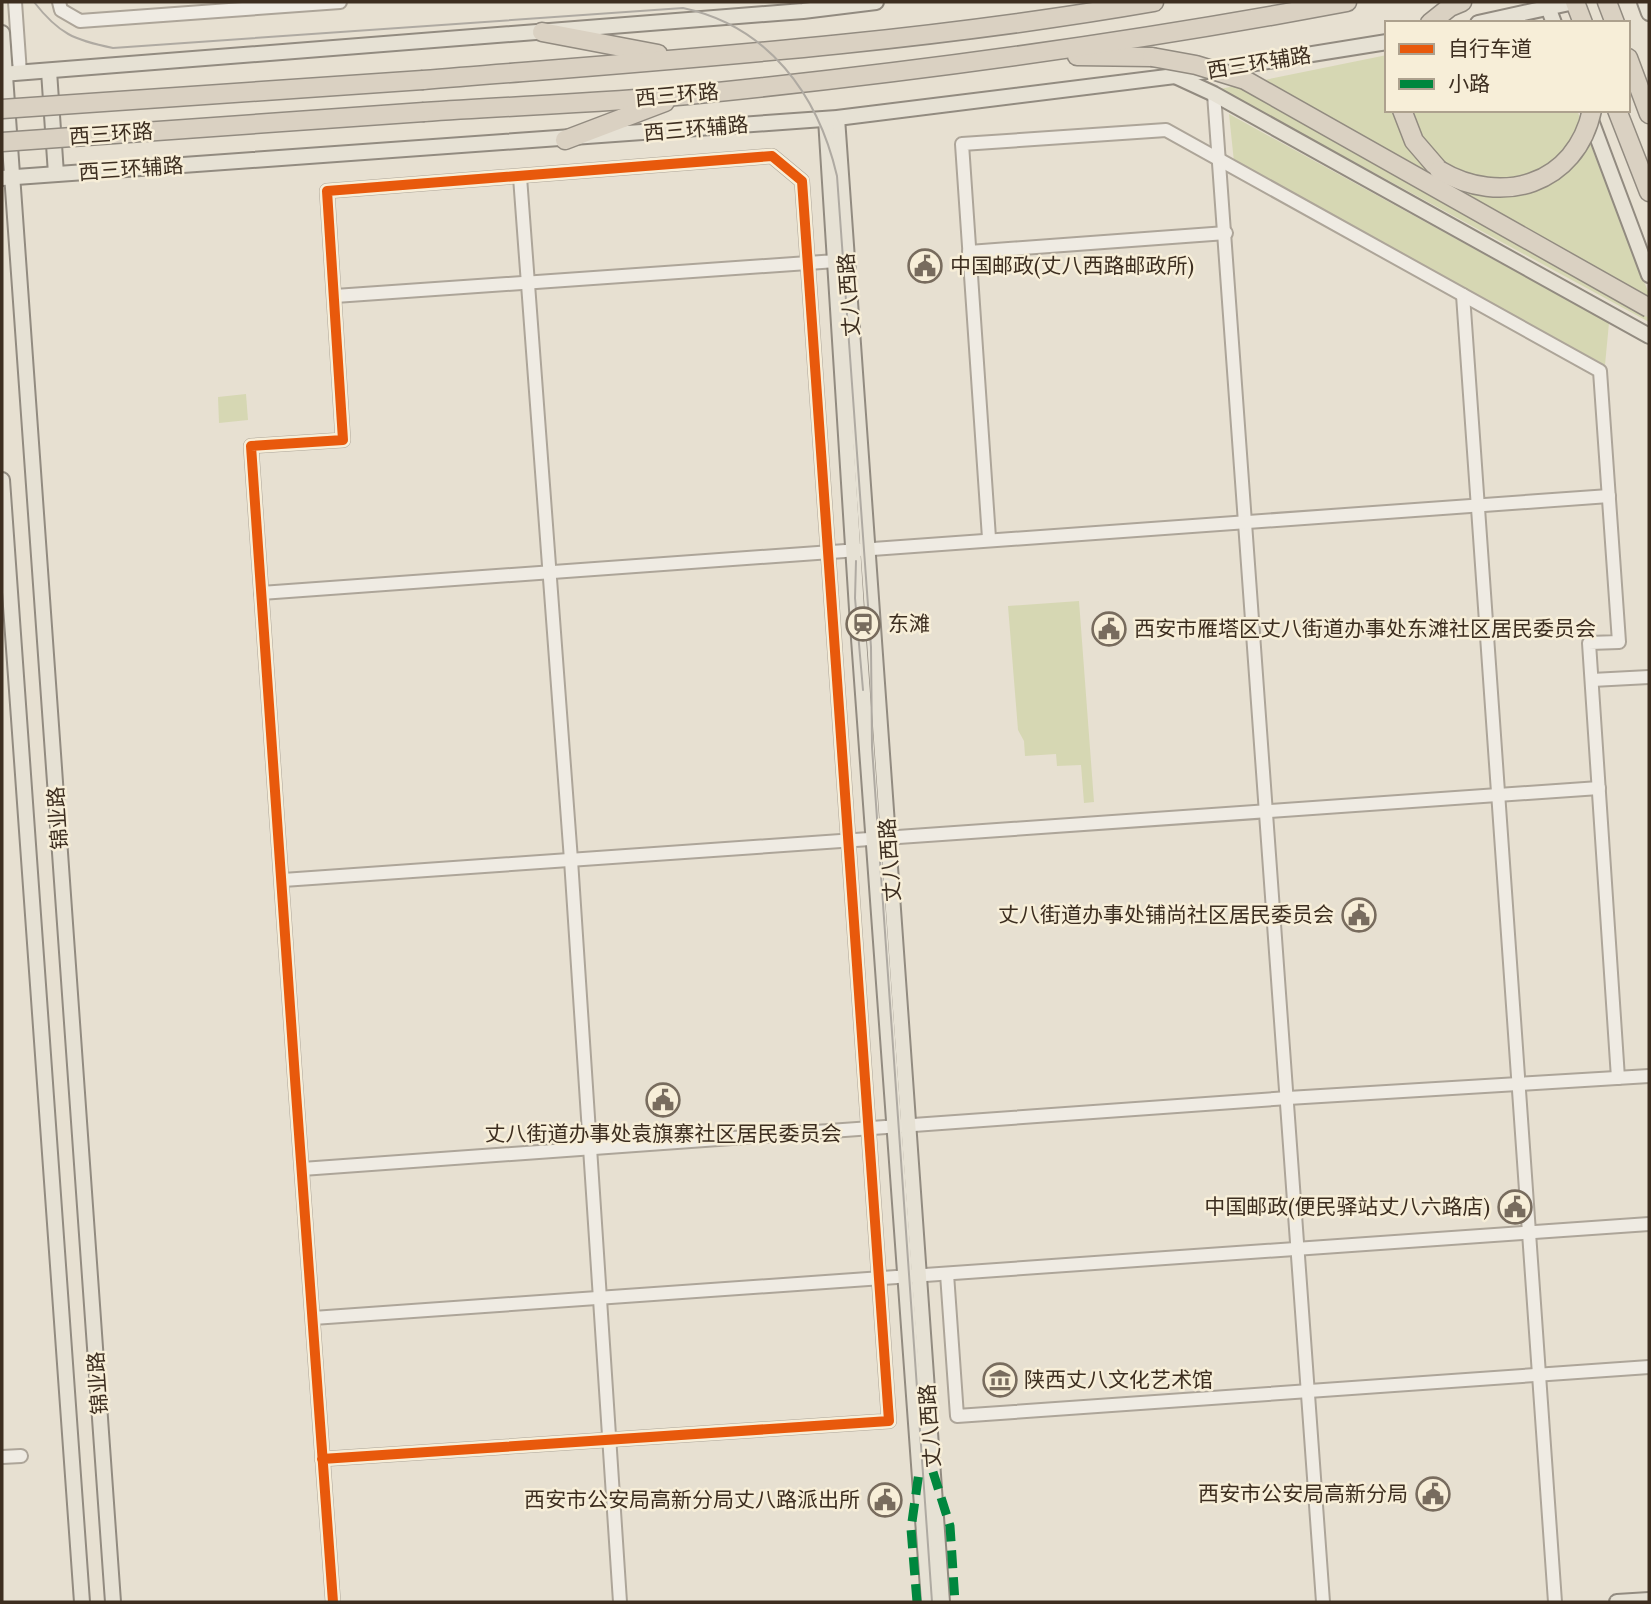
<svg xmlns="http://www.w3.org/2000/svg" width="1651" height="1604" viewBox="0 0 1651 1604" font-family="Lora,'Noto Sans SC',serif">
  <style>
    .green { fill: #d6d7b3 }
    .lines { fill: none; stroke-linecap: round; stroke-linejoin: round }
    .minor-casing { stroke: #ada599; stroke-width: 16 }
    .major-casing { stroke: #928b80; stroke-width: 18 }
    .highway-casing { stroke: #928b80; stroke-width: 21 }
    .minor { stroke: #efebe3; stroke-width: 12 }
    .major { stroke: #e6e1d4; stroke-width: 14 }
    .highway { stroke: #dad1c2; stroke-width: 18 }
    .tram { stroke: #afaaa2; stroke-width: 2 }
    .highway-bridge-casing { stroke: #928b80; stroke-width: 21; stroke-linecap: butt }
    .highway-bridge { stroke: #dad1c2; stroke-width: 18 }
    .quiet { stroke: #00873e; stroke-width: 9; stroke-dasharray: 18 9; stroke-linecap: butt }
    .cycleway-casing { stroke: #f7eed8; stroke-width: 15 }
    .cycleway { stroke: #e8590c; stroke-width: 10 }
    .labels { text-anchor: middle; stroke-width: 5; stroke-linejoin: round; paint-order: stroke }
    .street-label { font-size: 21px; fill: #3d2e20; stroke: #f7eed8 }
    .poi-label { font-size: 21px; fill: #3d2e20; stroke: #f7eed8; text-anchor: start }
  </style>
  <rect width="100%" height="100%" fill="#e7e0d1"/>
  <g class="green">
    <polygon points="1387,55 1387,110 1577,110 1649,294 1649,322 1220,89"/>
    <polygon points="1229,114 1609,323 1605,365 1234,162"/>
    <polygon points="246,394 248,420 219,423 218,397"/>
    <polygon points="1079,601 1094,802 1084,803 1081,765 1057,766 1056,754 1025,756 1024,741 1018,730 1008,606"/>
  </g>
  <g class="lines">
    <defs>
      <g id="minor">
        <polyline points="15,2 20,73"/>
        <polyline points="59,2 61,10 80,21 340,2"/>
        <polyline points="1214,94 1323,1602"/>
        <polyline points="520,177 571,860 620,1602"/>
        <polyline points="969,252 1226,233"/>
        <polyline points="1463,295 1555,1602"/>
        <polyline points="335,296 836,261"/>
        <polyline points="989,538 962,144 1166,130 1600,371 1619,642 1589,643 1618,1078"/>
        <polyline points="261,593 1609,496"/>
        <polyline points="1592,680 1649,677"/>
        <polyline points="283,880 1599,788"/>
        <polyline points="302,1169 1288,1098 1649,1076"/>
        <polyline points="947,1274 957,1416 1649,1367"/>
        <polyline points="313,1318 1649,1224"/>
        <polyline points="2,1457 21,1456"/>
        <path d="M322,1459L889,1421L802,181L772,156L327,191L343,440L251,446C279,831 303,1217 333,1602"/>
      </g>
      <g id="major">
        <polyline points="1546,2 1554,23"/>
        <polyline points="1645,2 1649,13"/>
        <polyline points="1478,23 1574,2"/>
        <polyline points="2,33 113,1602"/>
        <polyline points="49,71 56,174"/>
        <polyline points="2,74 803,11 876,2"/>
        <polyline points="1175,76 1214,94 1649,336"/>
        <polyline points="1589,115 1649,275"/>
        <polyline points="837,118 942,1602"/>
        <polyline points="826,119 858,625 929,1602"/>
        <polyline points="2,178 837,118 1175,76 1387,42"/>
        <polyline points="2,480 82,1602"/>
        <polyline points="1617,1602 1649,1600"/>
      </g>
      <g id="highway">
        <polyline points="1575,2 1583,23"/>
        <polyline points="1607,2 1615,23"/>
        <polyline points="1430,23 1450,7 1462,2"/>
        <polyline points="542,32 658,54"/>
        <polyline points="1077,56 1152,57"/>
        <polyline points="1628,58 1649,114"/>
        <path d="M423,80C667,60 913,44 1154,2"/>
        <polyline points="1402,110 1414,141 1439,170"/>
        <polyline points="1617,110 1649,192"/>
        <path d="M424,112C511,106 600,103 688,95C909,73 1129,43 1347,2"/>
        <polyline points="565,140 665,102"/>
      </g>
    </defs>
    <use href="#minor" class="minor-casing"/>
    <use href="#major" class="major-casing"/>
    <use href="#highway" class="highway-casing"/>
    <use href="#minor" class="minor"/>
    <use href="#major" class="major"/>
    <use href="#highway" class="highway"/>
    <g class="tram">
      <path d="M34,2C59,34 74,40 113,48L683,8C768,26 818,94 837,176L871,647L872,747L932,1602"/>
      <polyline points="856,561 855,598 863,690"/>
    </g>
    <defs>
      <g id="highway-bridge">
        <polyline points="1152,57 1196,65 1245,80 1649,308"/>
        <polyline points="2,109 423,80"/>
        <polyline points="2,142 424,112"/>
        <path d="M1439,170C1501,207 1576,185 1592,110"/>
      </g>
    </defs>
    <use href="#highway-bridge" class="highway-bridge-casing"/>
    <use href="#highway-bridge" class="highway-bridge"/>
    <g class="quiet">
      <polyline points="933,1472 950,1526 955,1602"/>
      <polyline points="917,1602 911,1529 919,1472"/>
    </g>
    <defs>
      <path id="cycleway" d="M322,1459L889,1421L802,181L772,156L327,191L343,440L251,446C279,831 303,1217 333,1602"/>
    </defs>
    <use href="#cycleway" class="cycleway-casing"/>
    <use href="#cycleway" class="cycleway"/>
  </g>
  <defs>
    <symbol id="civic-ring" viewBox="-11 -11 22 22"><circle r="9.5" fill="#f7eed8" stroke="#786c5e" stroke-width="1.5"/><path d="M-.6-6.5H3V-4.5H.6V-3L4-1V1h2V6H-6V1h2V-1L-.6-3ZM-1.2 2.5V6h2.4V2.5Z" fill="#786c5e"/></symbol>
    <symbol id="station-ring" viewBox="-11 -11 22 22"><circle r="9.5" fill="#f7eed8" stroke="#786c5e" stroke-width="1.5"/><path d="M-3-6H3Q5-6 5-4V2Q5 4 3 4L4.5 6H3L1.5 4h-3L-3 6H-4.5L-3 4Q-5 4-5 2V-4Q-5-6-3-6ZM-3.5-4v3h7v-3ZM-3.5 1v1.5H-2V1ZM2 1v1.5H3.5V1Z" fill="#786c5e"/></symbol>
    <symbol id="museum-ring" viewBox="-11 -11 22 22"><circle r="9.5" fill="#f7eed8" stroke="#786c5e" stroke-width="1.5"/><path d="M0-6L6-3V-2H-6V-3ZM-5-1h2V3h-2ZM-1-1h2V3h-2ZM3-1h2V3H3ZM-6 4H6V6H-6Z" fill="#786c5e"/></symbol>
  </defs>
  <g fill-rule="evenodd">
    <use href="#civic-ring" x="906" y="247" width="38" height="38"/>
    <use href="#station-ring" x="844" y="605" width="38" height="38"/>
    <use href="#civic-ring" x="1090" y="610" width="38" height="38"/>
    <use href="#civic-ring" x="1340" y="896" width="38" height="38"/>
    <use href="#civic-ring" x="644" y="1081" width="38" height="38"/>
    <use href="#civic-ring" x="1496" y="1188" width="38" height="38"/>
    <use href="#museum-ring" x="981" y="1361" width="38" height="38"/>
    <use href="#civic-ring" x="1414" y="1475" width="38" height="38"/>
    <use href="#civic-ring" x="866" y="1481" width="38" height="38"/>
  </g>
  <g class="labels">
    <g class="street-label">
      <text transform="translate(1259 63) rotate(-9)" y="7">西三环辅路</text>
      <text transform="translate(677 95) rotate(-5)" y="7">西三环路</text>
      <text transform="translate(696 129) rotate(-5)" y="7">西三环辅路</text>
      <text transform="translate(111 134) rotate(-4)" y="7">西三环路</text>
      <text transform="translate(131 169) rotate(-4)" y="7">西三环辅路</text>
      <text transform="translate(849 295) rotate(-94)" y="7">丈八西路</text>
      <text transform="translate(58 818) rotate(-94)" y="7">锦业路</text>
      <text transform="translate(890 860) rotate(-94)" y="7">丈八西路</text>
      <text transform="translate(98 1383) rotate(-94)" y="7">锦业路</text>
      <text transform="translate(930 1426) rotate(-94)" y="7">丈八西路</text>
    </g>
    <g class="poi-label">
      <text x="950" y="273">中国邮政(丈八西路邮政所)</text>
      <text x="888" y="631">东滩</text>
      <text x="1134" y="636">西安市雁塔区丈八街道办事处东滩社区居民委员会</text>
      <text x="1334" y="922" text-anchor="end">丈八街道办事处铺尚社区居民委员会</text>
      <text x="663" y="1141" text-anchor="middle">丈八街道办事处袁旗寨社区居民委员会</text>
      <text x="1490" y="1214" text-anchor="end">中国邮政(便民驿站丈八六路店)</text>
      <text x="1024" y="1387">陕西丈八文化艺术馆</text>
      <text x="1408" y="1501" text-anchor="end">西安市公安局高新分局</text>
      <text x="860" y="1507" text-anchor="end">西安市公安局高新分局丈八路派出所</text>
    </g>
  </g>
  <rect width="1651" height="1604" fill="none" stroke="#3d2e20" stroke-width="7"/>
  <rect x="1385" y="21" width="245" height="91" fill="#f7eed8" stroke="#ada18e" stroke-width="2"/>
  <rect x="1399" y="44" width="35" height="10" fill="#e8590c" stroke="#ada18e" stroke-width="2"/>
  <text x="1448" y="56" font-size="21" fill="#3d2e20">自行车道</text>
  <rect x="1399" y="79" width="35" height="10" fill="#00873e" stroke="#ada18e" stroke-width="2"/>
  <text x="1448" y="91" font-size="21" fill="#3d2e20">小路</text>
</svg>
